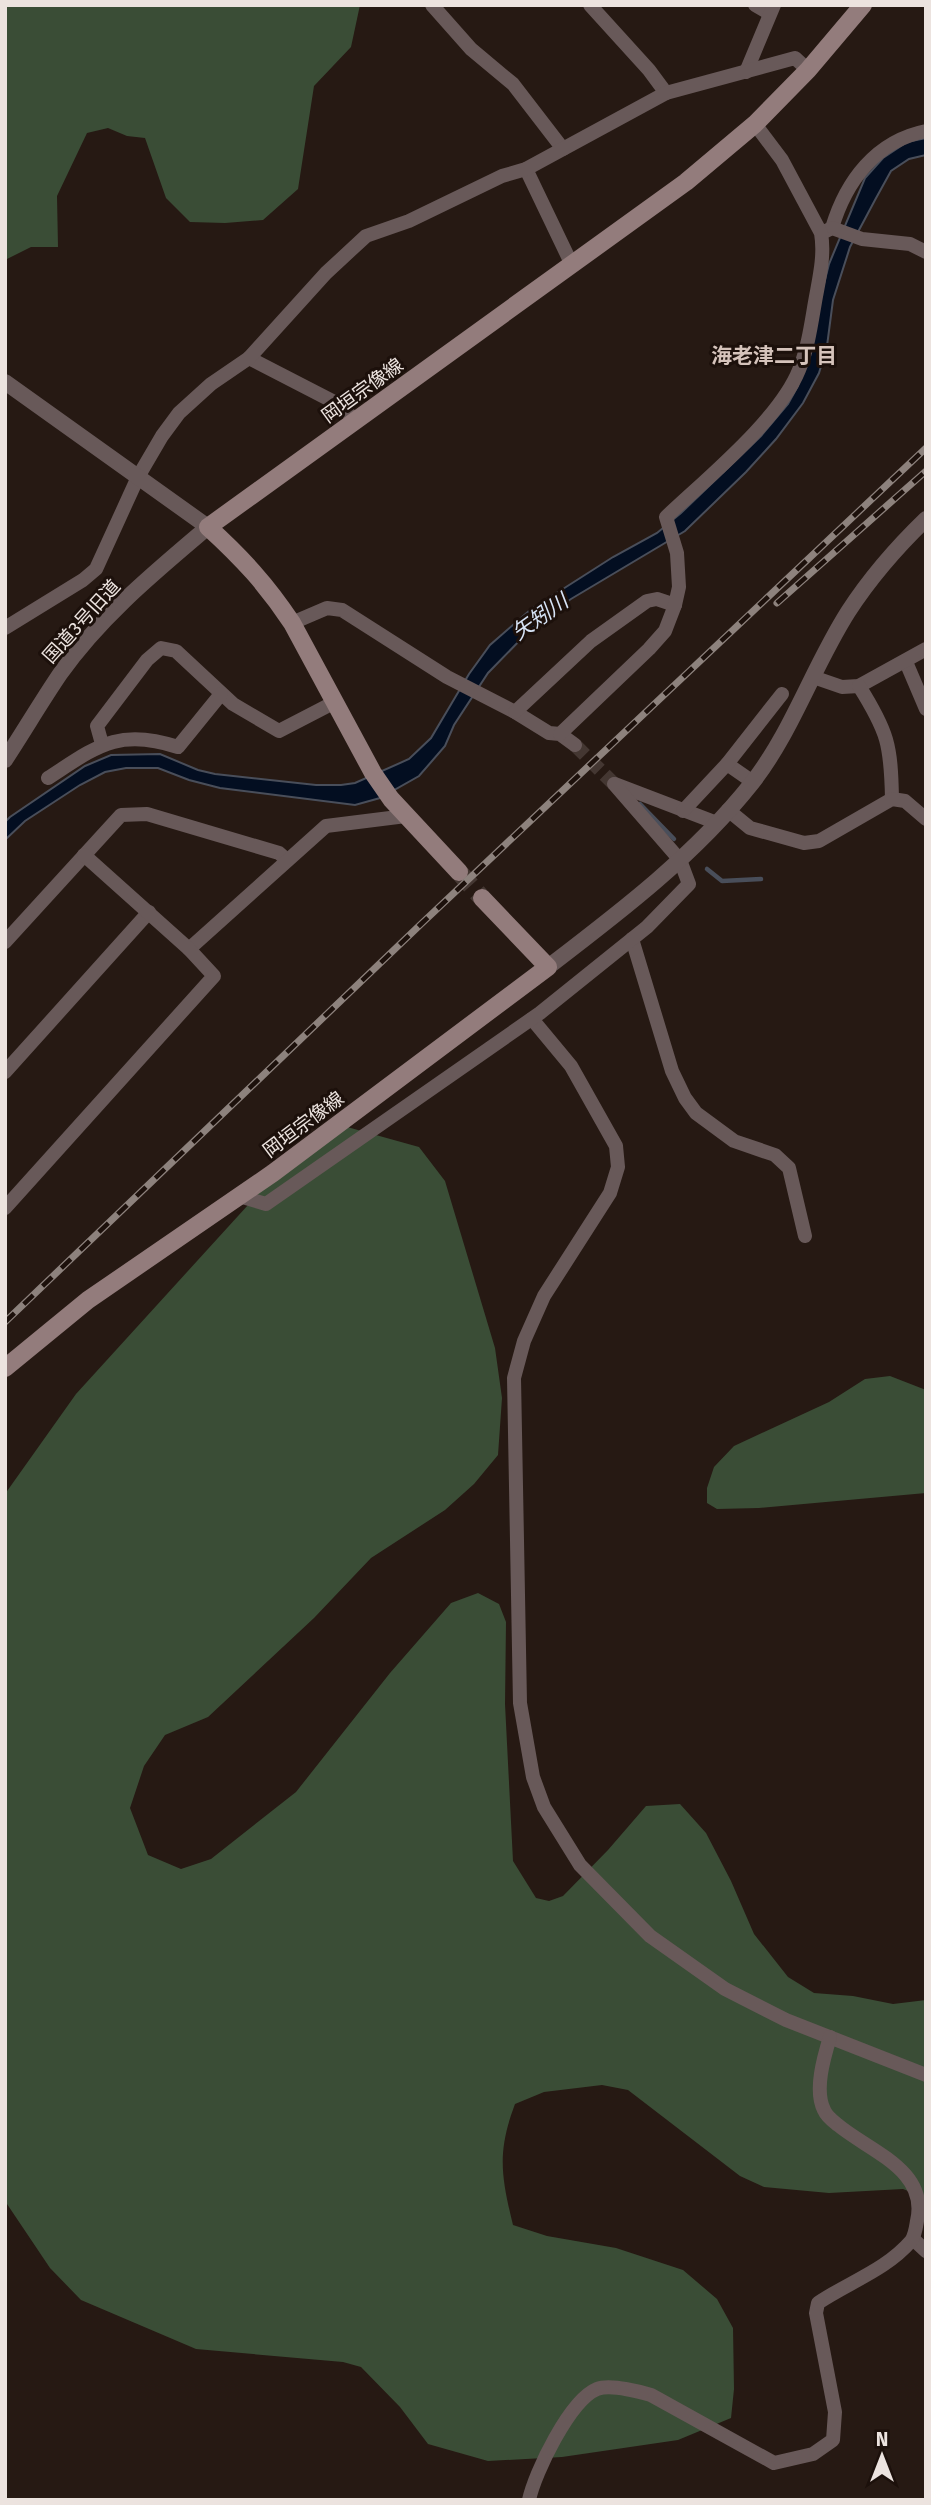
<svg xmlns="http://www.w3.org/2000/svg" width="931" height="2505" viewBox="0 0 931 2505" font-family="'Fira Sans','Noto Sans JP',sans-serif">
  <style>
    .forest { fill: #3a4d36 }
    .water { fill: #030e21; stroke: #494e5a; stroke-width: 2 }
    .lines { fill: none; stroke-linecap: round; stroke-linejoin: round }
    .stream { stroke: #494e5a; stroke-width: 4.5 }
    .minor-tunnel { stroke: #443732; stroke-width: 14; stroke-dasharray: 14 7; stroke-linecap: butt }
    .secondary-tunnel { stroke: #443732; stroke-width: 18; stroke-dasharray: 18 9; stroke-linecap: butt }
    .minor { stroke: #685959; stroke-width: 14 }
    .tertiary { stroke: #685959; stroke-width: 16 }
    .secondary { stroke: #937c7c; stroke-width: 18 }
    .rail-casing { stroke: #8d827d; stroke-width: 7 }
    .rail { stroke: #1c100b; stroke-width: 4.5; stroke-dasharray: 13; stroke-linecap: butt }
    .labels { text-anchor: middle; stroke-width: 6; stroke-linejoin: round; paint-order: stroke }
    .street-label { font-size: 19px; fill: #ece3df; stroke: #1c100b }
    .neighbourhood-label { font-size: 21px; font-weight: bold; fill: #d5c3bb; stroke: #1c100b }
    .water-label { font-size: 21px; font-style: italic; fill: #d8e5f8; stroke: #1c100b }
  </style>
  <rect width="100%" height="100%" fill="#261913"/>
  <g class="forest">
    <polygon points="5,5 360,5 351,47 314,86 298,189 263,220 225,223 190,222 166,198 145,138 127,136 108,128 87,133 57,196 58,247 31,247 5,260"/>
    <path d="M340,1125L419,1147L445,1181L495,1348L502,1398L498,1455L474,1484L445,1510L371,1558L314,1618L208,1717L165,1735L144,1766L130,1808L148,1855L181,1869L211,1859L296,1792L390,1673L451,1603L478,1593L499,1604L506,1622L505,1704L513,1861L536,1898L549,1901L563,1896L608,1850L646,1806L680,1804L706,1833L731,1881L754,1934L788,1977L814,1993L853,1996L893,2004L926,2000V2198L903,2189L829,2193L764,2187L740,2176L628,2090L602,2085L544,2092L515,2104C497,2152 501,2176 513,2225L547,2236L616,2248L683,2270L717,2299L733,2328L734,2389L731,2418L678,2440L562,2457L488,2461L428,2444L400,2407L361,2367L343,2362L196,2349L81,2300L50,2268L5,2201V1494L76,1394L319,1127Z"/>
    <polygon points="890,1376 926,1390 926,1493 759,1508 717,1509 707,1503 707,1488 714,1467 734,1446 829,1402 865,1379"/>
  </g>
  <polygon class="water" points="926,138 926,155 909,159 891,171 875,200 850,247 833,300 827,346 819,373 803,403 776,439 746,472 685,531 571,599 544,618 525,635 488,673 454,725 445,746 419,776 380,798 355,805 220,788 189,780 158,768 126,768 105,772 80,785 25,821 5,840 5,822 10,817 85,766 111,755 160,754 198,770 215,774 316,785 341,785 355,783 409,759 431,738 469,674 490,645 530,610 613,557 657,533 681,513 761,436 788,404 798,386 829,264 865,178 883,158 907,142"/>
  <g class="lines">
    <g class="stream">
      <polyline points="640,804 674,839"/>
      <polyline points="707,869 722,881 761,879"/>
    </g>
    <polyline class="minor-tunnel" points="575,745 614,784"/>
    <polyline class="secondary-tunnel" points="459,872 482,898"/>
    <g class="minor">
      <polyline points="432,5 471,49 513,84 563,149"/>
      <polyline points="590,5 649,70 666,93"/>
      <polyline points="755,5 769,13"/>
      <polyline points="746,72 774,5"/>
      <polyline points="526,169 572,265"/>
      <path d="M832,228C846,181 876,141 926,131"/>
      <polyline points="826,231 832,228 862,239 910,244 926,252"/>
      <polyline points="249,358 342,406 355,421"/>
      <polyline points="292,623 327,608 342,610 447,677 515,712 549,733 560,734 575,745"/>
      <polyline points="5,628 83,580 96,569 138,477 162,436 179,413 211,384 249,358 326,273 366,236 409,221 502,176 526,169 666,93 795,58 808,70"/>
      <polyline points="906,662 926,709"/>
      <polyline points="813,677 842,687 859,686 926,649"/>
      <path d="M859,686C888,732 891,745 892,799"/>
      <polyline points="515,712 591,641 647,601 657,599 675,605"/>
      <path d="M560,734L649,649L665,631L675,605L679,587L677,553L666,517C706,479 779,420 799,370C808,348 811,325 815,302C819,279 825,256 821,233L782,160L755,124"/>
      <polyline points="102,744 97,726 147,660 161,648 176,651 233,704 279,731 335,702"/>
      <polyline points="727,764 753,782"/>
      <path d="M48,778C96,747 118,727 178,747L221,694"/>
      <polyline points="615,784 717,823"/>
      <polyline points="728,810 750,828 804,843 819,841 892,799 905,801 926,819"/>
      <polyline points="683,811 727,764 782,694"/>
      <polyline points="632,939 672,1071 685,1098 696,1113 734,1141 775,1155 789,1168 805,1236"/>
      <polyline points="5,942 121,815 147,814 279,853 287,860"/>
      <polyline points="189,949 326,826 406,816"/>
      <polyline points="532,1019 571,1066 616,1146 618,1167 610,1193 544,1296 524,1341 514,1378 520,1703 533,1777 544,1807 580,1865 650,1936 725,1989 786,2020 926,2075"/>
      <polyline points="5,1072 149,912"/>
      <polyline points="239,1196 266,1204 540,1013 647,927 689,884 680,860 614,784"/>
      <polyline points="5,1208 214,976 189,949 84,855"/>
      <polyline points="913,2239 926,2251"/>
      <path d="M529,2500C535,2472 570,2400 597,2389C610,2384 637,2391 651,2395L774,2463L813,2454L833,2440L835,2412L816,2313L818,2303C849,2282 886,2270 911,2241C915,2236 916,2227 917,2221C929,2170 869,2151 838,2125C833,2121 827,2117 824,2110C814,2090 824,2057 830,2037"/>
    </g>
    <g class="tertiary">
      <path d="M5,382L208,527C155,572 100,617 60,674C41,702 24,731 5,760"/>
      <path d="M548,967C620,912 695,855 752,783C792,732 813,667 848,612C870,578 897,547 926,519"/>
    </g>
    <g class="secondary">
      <path d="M459,872L391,799L373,773L292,623C267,585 242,558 208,527L686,182L755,124L808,70L863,5"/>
      <polyline points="5,1368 88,1300 273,1173 548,967 482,898"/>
    </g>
    <defs>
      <g id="rail">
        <polyline points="777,603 926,471"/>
        <polyline points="5,1322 420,925 926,448"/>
      </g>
    </defs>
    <use href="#rail" class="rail-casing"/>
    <use href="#rail" class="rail"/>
  </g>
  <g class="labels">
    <g class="street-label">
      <text transform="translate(362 390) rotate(-36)" y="7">岡垣宗像線</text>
      <text transform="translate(81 621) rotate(-48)" y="7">国道3号旧道</text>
      <text transform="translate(303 1124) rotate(-37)" y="7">岡垣宗像線</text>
    </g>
    <g class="neighbourhood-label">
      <text x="774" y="363">海老津二丁目</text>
    </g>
    <g class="water-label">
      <text transform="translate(540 617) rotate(-35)" y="7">矢矧川</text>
    </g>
  </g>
  <rect width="931" height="2505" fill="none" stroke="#ece3df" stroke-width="14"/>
  <g transform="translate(882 2456)" stroke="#1c100b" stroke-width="5" paint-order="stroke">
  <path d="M0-5L12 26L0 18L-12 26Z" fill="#ece3df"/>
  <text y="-10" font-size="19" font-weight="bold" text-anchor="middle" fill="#ece3df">N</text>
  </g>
</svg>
